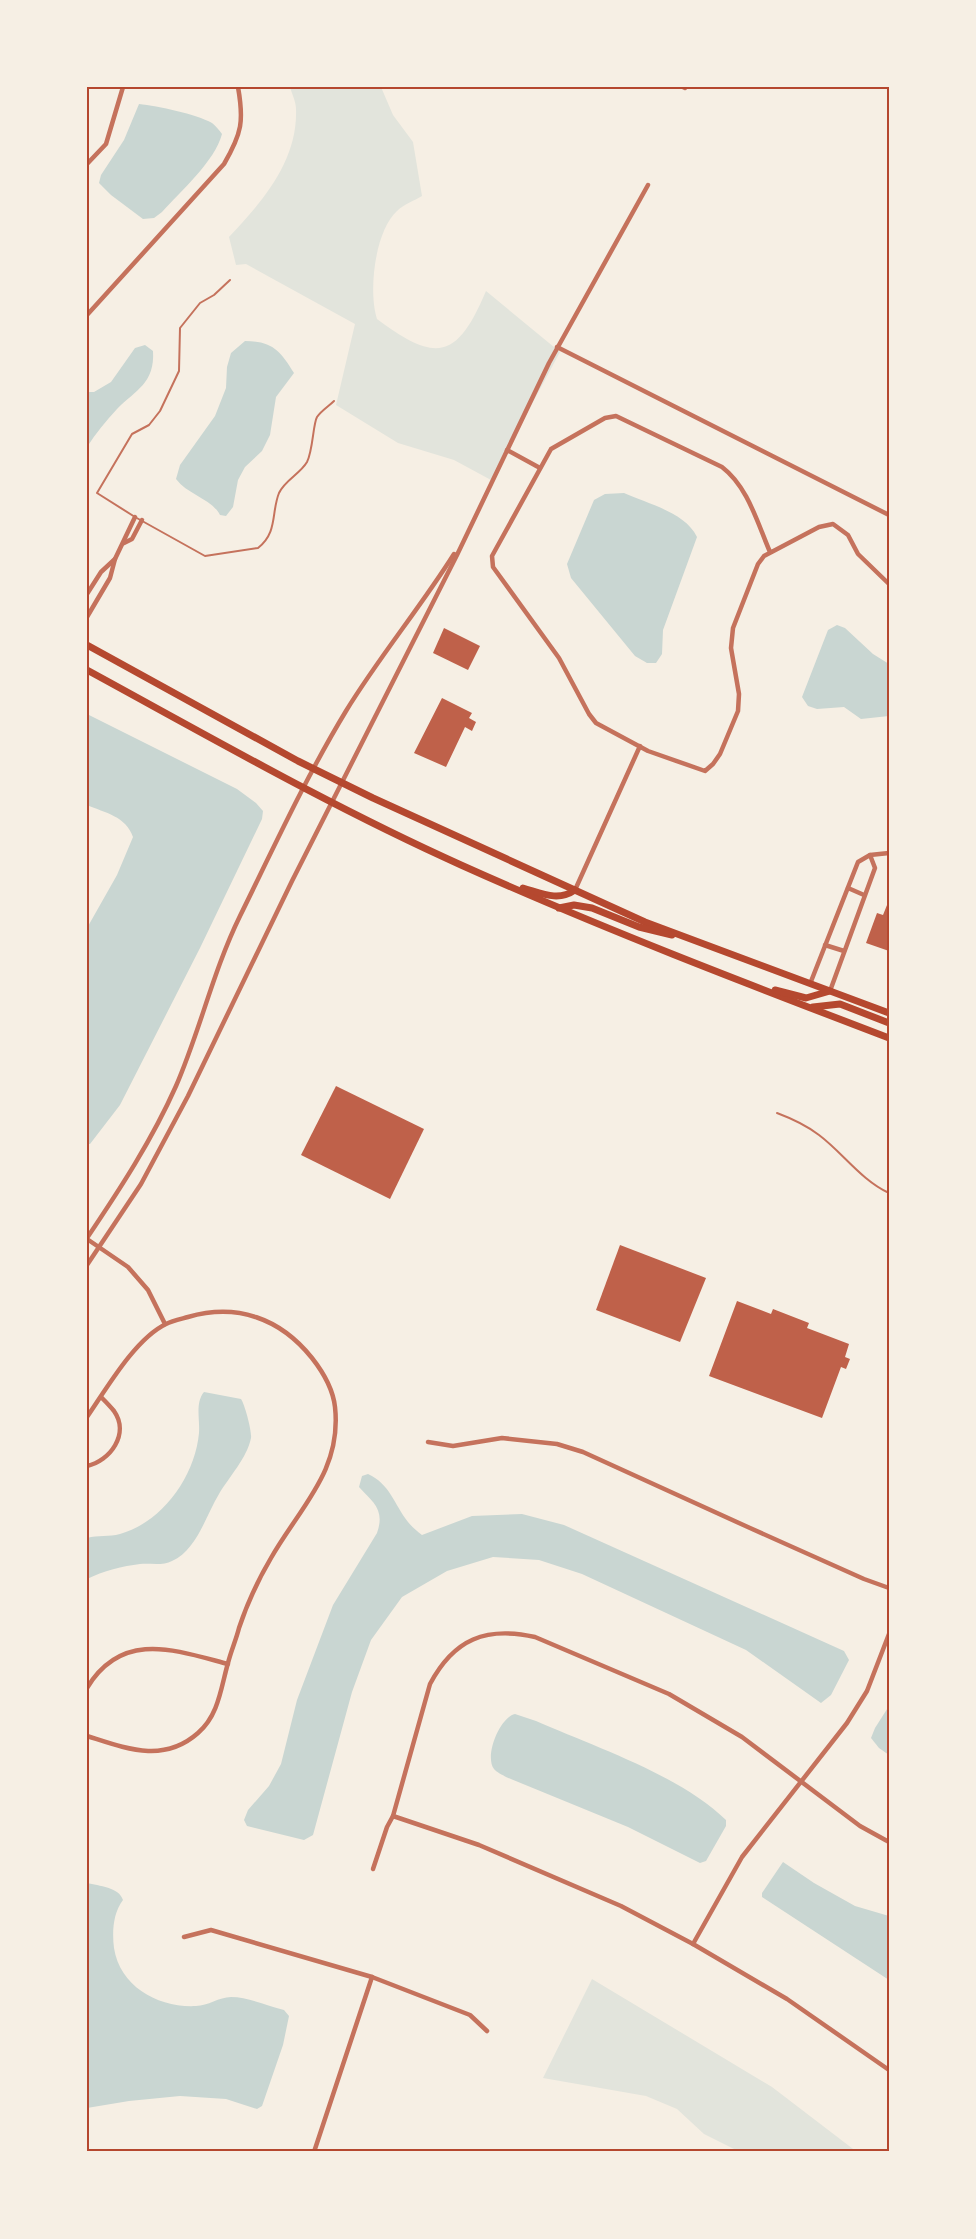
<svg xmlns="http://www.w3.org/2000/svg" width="976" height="2239" viewBox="0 0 976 2239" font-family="Roboto,sans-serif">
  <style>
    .green { fill: #e2e4dc }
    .water { fill: #c9d6d2 }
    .building { fill: #bf614a }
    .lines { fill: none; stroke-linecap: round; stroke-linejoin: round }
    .service { stroke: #c5725c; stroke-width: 2 }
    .minor { stroke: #c5725c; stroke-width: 4.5 }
    .secondary { stroke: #b5482f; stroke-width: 7 }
    .neatline { fill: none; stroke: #b5482f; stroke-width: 2 }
  </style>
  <rect width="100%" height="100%" fill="#f6efe4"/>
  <g class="green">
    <path d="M290,87H381L393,115L413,142L422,196C414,201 404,204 397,211C375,231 368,291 377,319C436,363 457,360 486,291L560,352L491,480L454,460L398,443L336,405L355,324L246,264L236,265L229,237C262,202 298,161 296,109C296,102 292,94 290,87Z"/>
    <polygon points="592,1979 772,2087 857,2152 740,2152 704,2134 677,2109 646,2096 543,2078"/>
  </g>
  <g class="water">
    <path d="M139,104C158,106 196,114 212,123C216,126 219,130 222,134C215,161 181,191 162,212L154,218L143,219L111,195L99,183L101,175L124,140Z"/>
    <path d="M245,341C272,341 280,350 294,373L276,397L270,435L262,451L245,467L238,480L233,507L226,516L220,515C212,499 188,495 176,479L180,465L215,416L226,388L227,367L231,353Z"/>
    <path d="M145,345L153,351C155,383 136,390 117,409C106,421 96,433 87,447V392H94L111,382L135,348Z"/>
    <path d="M624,493C648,504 685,512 697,537L663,630L662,654L656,663H647L635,656L571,578L567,564L594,500L605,494Z"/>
    <polygon points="837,625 845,628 873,654 889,664 889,716 861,719 844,707 817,709 808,706 802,697 828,630"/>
    <path d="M87,714L237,789L256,803L263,811L262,819L200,948L120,1105L90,1144H87V928L117,875L133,837C126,816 105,813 87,805Z"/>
    <path d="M204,1392L241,1399C245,1405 252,1431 251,1438C247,1458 229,1477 219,1494C206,1515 197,1550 172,1561C163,1566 150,1563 140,1564C123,1566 103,1571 87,1579V1538C98,1535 109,1537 120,1534C163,1522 195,1476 199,1433C200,1419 195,1403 204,1392Z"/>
    <path d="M368,1474C390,1484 394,1504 408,1522C412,1527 417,1531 422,1535L472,1516L522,1514L564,1525L844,1651L849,1660L831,1695L821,1703L746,1650L582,1574L539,1560L493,1557L447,1571L402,1597L371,1640L352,1692L313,1835L304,1840L247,1826L244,1820L248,1810L269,1786L281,1764L297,1700L333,1605L377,1533C385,1510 374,1503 359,1487L362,1476Z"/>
    <polygon points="889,1706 889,1755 879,1748 871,1738 875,1728"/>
    <path d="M515,1714L536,1721C595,1747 680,1775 726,1820V1826L706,1861L700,1863L628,1827L506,1777C503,1775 496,1772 494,1769C484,1756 500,1717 515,1714Z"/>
    <polygon points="783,1862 814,1883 855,1906 889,1916 889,1980 762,1897 762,1893"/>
    <path d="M87,1883C99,1886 119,1887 123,1900C113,1913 112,1932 114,1948C120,1987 159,2008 196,2006C208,2006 219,1997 231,1997C248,1997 267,2006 284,2010L289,2016L283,2045L262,2106L257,2109L226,2099L180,2096L129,2101L87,2108Z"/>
  </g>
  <g class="building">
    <polygon points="444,628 480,646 468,670 433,653"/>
    <polygon points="442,698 472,713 469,718 476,722 472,731 465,727 446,767 414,753"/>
    <polygon points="889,900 889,951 866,943 877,913 883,915"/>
    <polygon points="336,1086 424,1129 390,1199 301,1155"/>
    <polygon points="620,1245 706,1278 680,1342 596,1310"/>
    <polygon points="737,1301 771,1314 773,1309 809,1323 807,1328 849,1344 845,1357 850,1359 846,1369 841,1367 822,1418 709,1376"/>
  </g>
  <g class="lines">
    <g class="service">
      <path d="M230,280L214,295L200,303L180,328L179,371L160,411L149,425L132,434L97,493L135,517L205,556L258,548C278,532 271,513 279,493C285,480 300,474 307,462C313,450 313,424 317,417C321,411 329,406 334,401"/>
      <path d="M777,1113C793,1119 806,1125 819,1135C843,1153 861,1180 889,1193"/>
    </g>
    <g class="minor">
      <polyline points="683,87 685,88"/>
      <polyline points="87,164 106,144 123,87"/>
      <path d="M87,315L224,164C242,133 244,121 238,87"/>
      <polyline points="557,347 889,515"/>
      <polyline points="507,450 540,468"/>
      <polyline points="124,543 132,539 142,520"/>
      <path d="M770,552C757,522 748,487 722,467L616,416L605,418L551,449L492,556L493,567L559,658L589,714L596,723L648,751L705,771L713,764L720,754L738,711L739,694L731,648L733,628L758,564L764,556L819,527L833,524L848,535L858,554L889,584"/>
      <polyline points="87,594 101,572 115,559"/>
      <polyline points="87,617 110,578 115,559 135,517"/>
      <polyline points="848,888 864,895"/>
      <polyline points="575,890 640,746"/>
      <polyline points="825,945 844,951"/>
      <polyline points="810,984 858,862 870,855 889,853"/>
      <polyline points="830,991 875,868 870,855"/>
      <path d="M87,1238C120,1189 152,1140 176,1086C200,1031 213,971 240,916C274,847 306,777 346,711C379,657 420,608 454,554"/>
      <polyline points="87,1239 128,1267 148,1290 165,1324"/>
      <polyline points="87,1265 141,1184 188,1096 292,881 457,555 549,363 648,185"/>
      <path d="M87,1417C107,1388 135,1339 166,1324C172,1321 181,1319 188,1317C237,1303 280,1318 312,1358C323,1372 333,1389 335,1407C342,1471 300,1507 271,1558C258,1580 247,1604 239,1628C236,1640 231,1651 228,1663C221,1687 219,1715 198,1733C163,1764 125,1748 87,1736"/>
      <polyline points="428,1442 453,1446 502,1438 557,1444 583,1452 750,1528 864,1579 889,1588"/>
      <path d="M87,1466C110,1461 130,1434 114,1411C110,1406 105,1401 101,1397"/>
      <path d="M87,1688C122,1630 175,1650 228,1664"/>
      <path d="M889,1842L860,1826L742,1737L669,1694L535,1637C486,1626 454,1639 430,1684L393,1816L479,1845L621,1906L693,1944L787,1999L889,2070"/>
      <polyline points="373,1869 387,1827 393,1816"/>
      <polyline points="184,1937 211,1930 372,1977 470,2015 487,2031"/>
      <polyline points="693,1944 742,1857 847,1723 867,1691 889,1634"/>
      <polyline points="314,2152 372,1977"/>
    </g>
    <g class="secondary">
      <polyline points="87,645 298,761 373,798 645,922 889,1013"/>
      <path d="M87,670C210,737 332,807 461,865C601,928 745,983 889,1038"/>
      <path d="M523,888C541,893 558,902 575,890"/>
      <polyline points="559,908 574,905 592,908 639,927 672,935"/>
      <polyline points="775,990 806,998 830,991"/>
      <polyline points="813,1007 840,1004 889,1023"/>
    </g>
  </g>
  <rect width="976" height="2239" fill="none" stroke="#f6efe4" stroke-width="177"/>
  <rect x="88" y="88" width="800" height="2062" class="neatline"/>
</svg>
